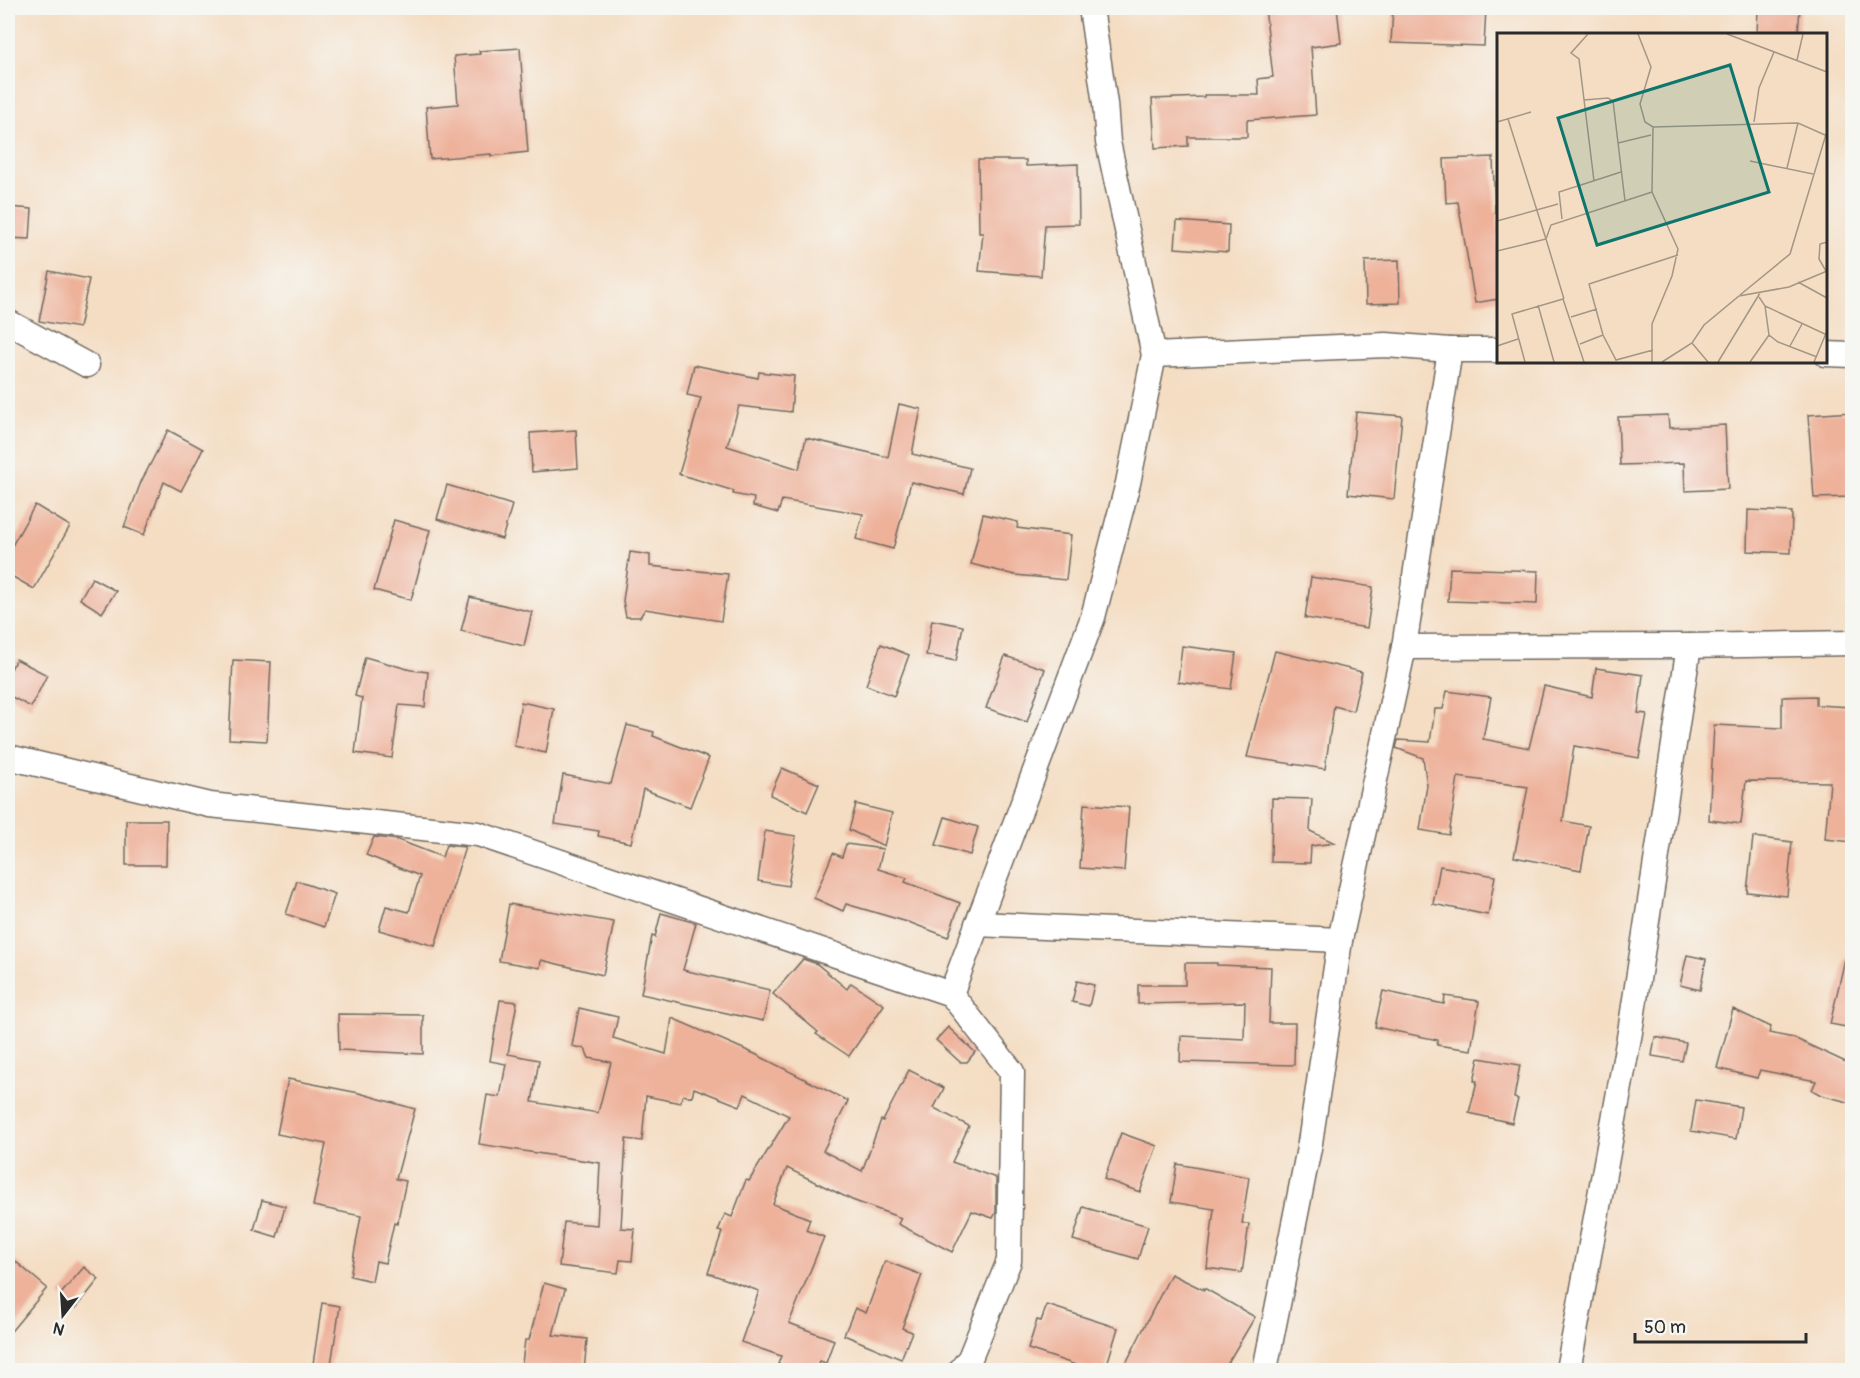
<svg xmlns="http://www.w3.org/2000/svg" width="1860" height="1378" viewBox="0 0 1860 1378" font-family="Pangolin,sans-serif">
  <style>
    .building { fill: #eeb29b }
    .lines { fill: none; stroke-linecap: round; stroke-linejoin: round }
    .minor-casing { stroke: #716960; stroke-width: 27 }
    .minor { stroke: #fff; stroke-width: 24 }
    .inset-road { fill: none; stroke: #a49686; stroke-width: 1.5 }
    .view { fill: #0f766e; fill-opacity: 0.15; stroke: #0f766e; stroke-width: 3 }
    .inset-edge { fill: none; stroke: #2b2b2b; stroke-width: 3 }
  </style>
  <rect width="100%" height="100%" fill="#f6f6f2"/>
  <filter id="ink" filterUnits="userSpaceOnUse"><feTurbulence type="fractalNoise" baseFrequency=".0167" numOctaves="2"/><feDisplacementMap in="SourceGraphic" scale="12" xChannelSelector="R" yChannelSelector="G"/><feConvolveMatrix kernelMatrix="1 2 1 2 8 2 1 2 1" color-interpolation-filters="sRGB"/></filter>
  <filter id="wash" filterUnits="userSpaceOnUse"><feTurbulence type="fractalNoise" baseFrequency=".008" numOctaves="4" result="noise"/><feDisplacementMap in="SourceGraphic" scale="24" xChannelSelector="R" yChannelSelector="G"/><feGaussianBlur stdDeviation="1.35" result="paint"/><feColorMatrix in="noise" values="0 0 0 0 0 0 0 0 0 0 0 0 0 0 0 0 0 1.4 0 .05"/><feComposite in="paint" operator="in"/></filter>
  <g filter="url(#wash)">
    <rect width="100%" height="100%" fill="#f4ddc3"/>
    <g id="blocks">
      <g class="building">
        <polygon points="1265,8 1337,8 1341,43 1311,47 1316,115 1247,120 1247,137 1188,137 1188,146 1155,148 1152,99 1204,97 1204,95 1259,95 1258,79 1273,77"/>
        <polygon points="1393,8 1486,8 1484,46 1391,43"/>
        <polygon points="1758,8 1800,8 1798,34 1757,34"/>
        <polygon points="520,48 528,152 491,156 491,154 430,159 426,107 458,104 454,56 480,54 479,51"/>
        <polygon points="1493,157 1495,212 1498,211 1498,299 1475,303 1458,202 1446,203 1444,159"/>
        <polygon points="978,160 1026,160 1026,166 1078,164 1079,224 1045,225 1041,276 979,271 983,233 979,233"/>
        <polygon points="8,207 32,209 30,239 8,238"/>
        <polygon points="1177,221 1229,225 1228,252 1175,248"/>
        <polygon points="1399,260 1400,303 1366,304 1365,261"/>
        <polygon points="49,271 89,279 79,328 39,321"/>
        <polygon points="694,365 758,378 759,372 794,376 791,412 739,406 727,446 799,469 806,438 888,457 899,404 921,409 912,454 970,468 964,494 911,482 893,549 856,539 863,514 782,500 778,513 753,506 754,498 733,494 734,491 679,474 701,398 687,395"/>
        <polygon points="1356,412 1402,416 1394,499 1348,494"/>
        <polygon points="1852,412 1851,497 1814,498 1808,415"/>
        <polygon points="1668,415 1669,428 1725,425 1728,489 1685,491 1684,463 1620,465 1618,417"/>
        <polygon points="168,430 203,449 181,491 164,482 144,535 124,527 141,482"/>
        <polygon points="576,430 578,468 532,472 530,433"/>
        <polygon points="447,485 512,505 502,539 437,519"/>
        <polygon points="35,505 70,526 34,589 8,574 8,553"/>
        <polygon points="1748,510 1792,512 1791,553 1747,551"/>
        <polygon points="983,514 1018,522 1017,528 1071,535 1066,580 1015,575 971,564"/>
        <polygon points="394,520 430,530 411,600 374,590"/>
        <polygon points="630,552 650,555 650,566 728,574 721,621 645,609 640,617 626,617 623,601"/>
        <polygon points="1450,568 1538,571 1537,604 1448,601"/>
        <polygon points="1311,577 1373,587 1367,628 1305,618"/>
        <polygon points="92,578 116,591 102,613 80,599"/>
        <polygon points="470,597 532,612 524,646 461,631"/>
        <polygon points="932,620 963,626 956,661 926,655"/>
        <polygon points="881,644 909,655 894,696 866,685"/>
        <polygon points="1182,646 1236,653 1231,689 1178,682"/>
        <polygon points="1275,651 1362,672 1353,711 1334,706 1325,769 1247,757"/>
        <polygon points="1005,656 1045,669 1027,722 986,708"/>
        <polygon points="365,657 411,670 428,672 425,707 399,705 392,758 355,753 362,698 355,696"/>
        <polygon points="16,659 47,675 31,707 8,695 8,675"/>
        <polygon points="233,660 271,662 267,741 229,739"/>
        <polygon points="1596,668 1643,675 1638,713 1647,714 1639,758 1574,746 1563,821 1589,826 1581,870 1514,857 1528,787 1458,777 1449,835 1420,830 1427,785 1423,758 1396,748 1398,740 1430,742 1435,709 1443,709 1447,691 1491,697 1483,739 1529,748 1544,686 1592,697"/>
        <polygon points="1816,696 1816,705 1852,707 1852,842 1825,839 1830,782 1746,781 1741,824 1709,820 1714,725 1782,728 1782,697"/>
        <polygon points="521,702 554,709 546,753 514,746"/>
        <polygon points="627,725 654,732 653,736 709,758 690,807 643,789 631,843 598,836 599,831 555,824 563,775 611,784"/>
        <polygon points="782,768 819,784 807,812 770,795"/>
        <polygon points="1272,798 1312,799 1310,831 1335,843 1311,846 1310,863 1271,862"/>
        <polygon points="856,804 892,813 884,846 849,830"/>
        <polygon points="1084,804 1129,807 1124,871 1080,868"/>
        <polygon points="945,817 978,827 970,855 936,845"/>
        <polygon points="126,820 167,820 166,865 126,865"/>
        <polygon points="765,831 796,836 788,886 758,881"/>
        <polygon points="374,837 398,840 442,857 446,845 465,847 435,946 379,930 386,906 409,912 420,876 366,855"/>
        <polygon points="1753,837 1792,842 1787,896 1747,892"/>
        <polygon points="846,844 883,849 878,869 907,878 905,882 960,903 948,937 911,923 846,904 843,911 814,898 833,853 842,857"/>
        <polygon points="1440,866 1495,876 1488,915 1433,904"/>
        <polygon points="297,881 335,894 324,927 286,914"/>
        <polygon points="509,904 614,922 603,975 541,960 540,968 499,961"/>
        <polygon points="661,913 696,923 683,970 770,990 763,1021 641,994 652,936 655,937"/>
        <polygon points="1687,955 1706,959 1700,990 1680,985"/>
        <polygon points="803,959 817,964 847,989 851,983 884,1005 849,1056 816,1034 818,1032 773,994"/>
        <polygon points="1845,959 1852,960 1852,1028 1830,1024"/>
        <polygon points="1185,963 1217,963 1217,965 1271,967 1269,1023 1295,1023 1294,1065 1180,1062 1181,1036 1244,1039 1245,1002 1138,1004 1138,985 1185,985"/>
        <polygon points="1077,981 1094,985 1089,1006 1072,1002"/>
        <polygon points="1383,991 1444,1004 1445,996 1479,1001 1471,1050 1437,1045 1438,1040 1375,1027"/>
        <polygon points="500,1000 517,1002 508,1054 539,1060 532,1102 598,1113 611,1062 589,1058 585,1049 572,1046 579,1008 618,1017 613,1038 666,1054 672,1018 755,1054 848,1101 823,1151 862,1171 881,1120 883,1121 909,1070 944,1088 934,1108 969,1126 952,1162 996,1178 996,1212 993,1218 972,1211 952,1252 898,1224 901,1218 852,1200 787,1168 773,1204 810,1219 806,1230 824,1237 789,1323 834,1340 826,1363 820,1361 817,1371 799,1371 778,1364 781,1356 741,1342 759,1291 708,1273 722,1232 718,1231 725,1214 732,1217 746,1180 749,1181 789,1116 745,1094 740,1106 694,1088 692,1097 683,1095 680,1103 646,1096 642,1141 626,1139 621,1228 635,1229 632,1261 620,1260 618,1273 559,1266 564,1222 597,1225 600,1163 479,1144 487,1095 500,1097 506,1064 490,1061"/>
        <polygon points="1733,1009 1771,1027 1769,1033 1794,1038 1852,1065 1852,1103 1821,1095 1812,1090 1816,1081 1760,1070 1757,1078 1717,1068"/>
        <polygon points="338,1014 423,1015 423,1054 339,1050"/>
        <polygon points="948,1027 975,1052 967,1062 960,1062 936,1040"/>
        <polygon points="1655,1037 1686,1043 1682,1061 1652,1056"/>
        <polygon points="1479,1058 1520,1065 1514,1098 1518,1099 1512,1123 1469,1113 1477,1081 1474,1081"/>
        <polygon points="288,1079 359,1093 415,1109 396,1179 406,1181 397,1224 394,1223 385,1263 376,1261 372,1281 350,1276 361,1216 313,1206 326,1144 277,1134"/>
        <polygon points="1696,1100 1741,1107 1736,1139 1691,1131"/>
        <polygon points="1121,1133 1157,1146 1140,1192 1104,1179"/>
        <polygon points="1177,1164 1249,1177 1242,1224 1249,1224 1242,1273 1207,1268 1214,1209 1171,1202"/>
        <polygon points="262,1200 285,1206 277,1237 254,1230"/>
        <polygon points="1083,1207 1148,1226 1138,1259 1073,1240"/>
        <polygon points="8,1255 47,1288 8,1335"/>
        <polygon points="885,1261 922,1275 902,1328 912,1332 901,1359 844,1335 855,1308 866,1313"/>
        <polygon points="84,1267 99,1279 76,1308 60,1295"/>
        <polygon points="1171,1274 1204,1290 1204,1288 1255,1317 1223,1371 1122,1371"/>
        <polygon points="544,1283 565,1289 553,1335 587,1339 584,1371 521,1371 525,1340 529,1340"/>
        <polygon points="322,1303 340,1306 330,1371 312,1371"/>
        <polygon points="1047,1305 1118,1328 1105,1371 1094,1371 1028,1349 1037,1320 1041,1321"/>
      </g>
    </g>
  </g>
  <g filter="url(#ink)">
    <use href="#blocks" fill-opacity="0" stroke="#716960" stroke-width="1.5"/>
    <g class="lines">
      <defs>
        <g id="minor">
          <polyline points="8,322 87,365"/>
          <polyline points="1826,354 1852,355"/>
          <polyline points="1154,355 1386,345 1450,350 1498,350"/>
          <polyline points="1404,647 1689,646 1852,643"/>
          <polyline points="8,757 210,805 478,834 951,994 1012,1072 1009,1261 970,1358 961,1370"/>
          <polyline points="977,924 1340,940"/>
          <polyline points="951,994 1093,617 1128,483 1154,355 1108,142 1105,104 1091,8"/>
          <polyline points="1265,1370 1310,1143 1340,940 1404,647 1450,350"/>
          <polyline points="1568,1370 1630,1032 1689,646"/>
        </g>
      </defs>
      <use href="#minor" class="minor-casing"/>
      <use href="#minor" class="minor"/>
    </g>
  </g>
  <g transform="translate(1497 33)">
    <rect width="330" height="330" fill="#f4ddc3"/>
    <path class="inset-road" d="M91,1L74,20L82,26L97,148M141,1L154,34L143,71L148,89L156,94L301,90L328,102M230,1L330,39M300,27L306,1M87,67L111,65L116,68L128,168M0,89L34,79M257,89L262,55L277,19M121,110L154,102M253,128L316,141M290,135L301,90M65,186L62,159L124,139M0,188L61,171M0,218L49,206L11,86M329,238L322,226L323,211L330,209M301,249L330,265M243,262L293,221L330,98M262,264L268,273L330,302M67,266L49,206L54,192L155,159M41,272L57,329M74,284L100,276M272,302L281,309L320,324M195,310L211,329M83,311L106,302M0,313L21,306M293,313L305,291M156,317L119,327L106,302L92,251L181,222M28,329L15,281L66,266L87,329M155,329V291L175,243L181,216L155,159L156,94M165,329L195,310L207,292L242,263L292,254L330,238M221,329L263,260M253,329L272,302L268,273M317,329L330,298"/>
    <path class="view" d="M233,32L272,159L100,212L61,85Z"/>
    <rect width="330" height="330" class="inset-edge"/>
  </g>
  <rect width="1860" height="1378" fill="none" stroke="#f6f6f2" stroke-width="30"/>
  <g transform="translate(63 1315) rotate(197)" stroke="#f6f6f2" stroke-width="4.5" paint-order="stroke">
  <path d="M0-4.5L10 22L0 15L-10 22Z" fill="#2b2b2b"/>
  <text y="-9" font-size="16" font-weight="bold" text-anchor="middle" fill="#2b2b2b">N</text>
  </g>
  <path d="M1635 1333v9h171v-9" fill="none" stroke="#2b2b2b" stroke-width="3"/>
  <text x="1644" y="1333" font-size="18" fill="#2b2b2b" stroke="#f6f6f2" stroke-width="4.5" paint-order="stroke">50 m</text>
</svg>
